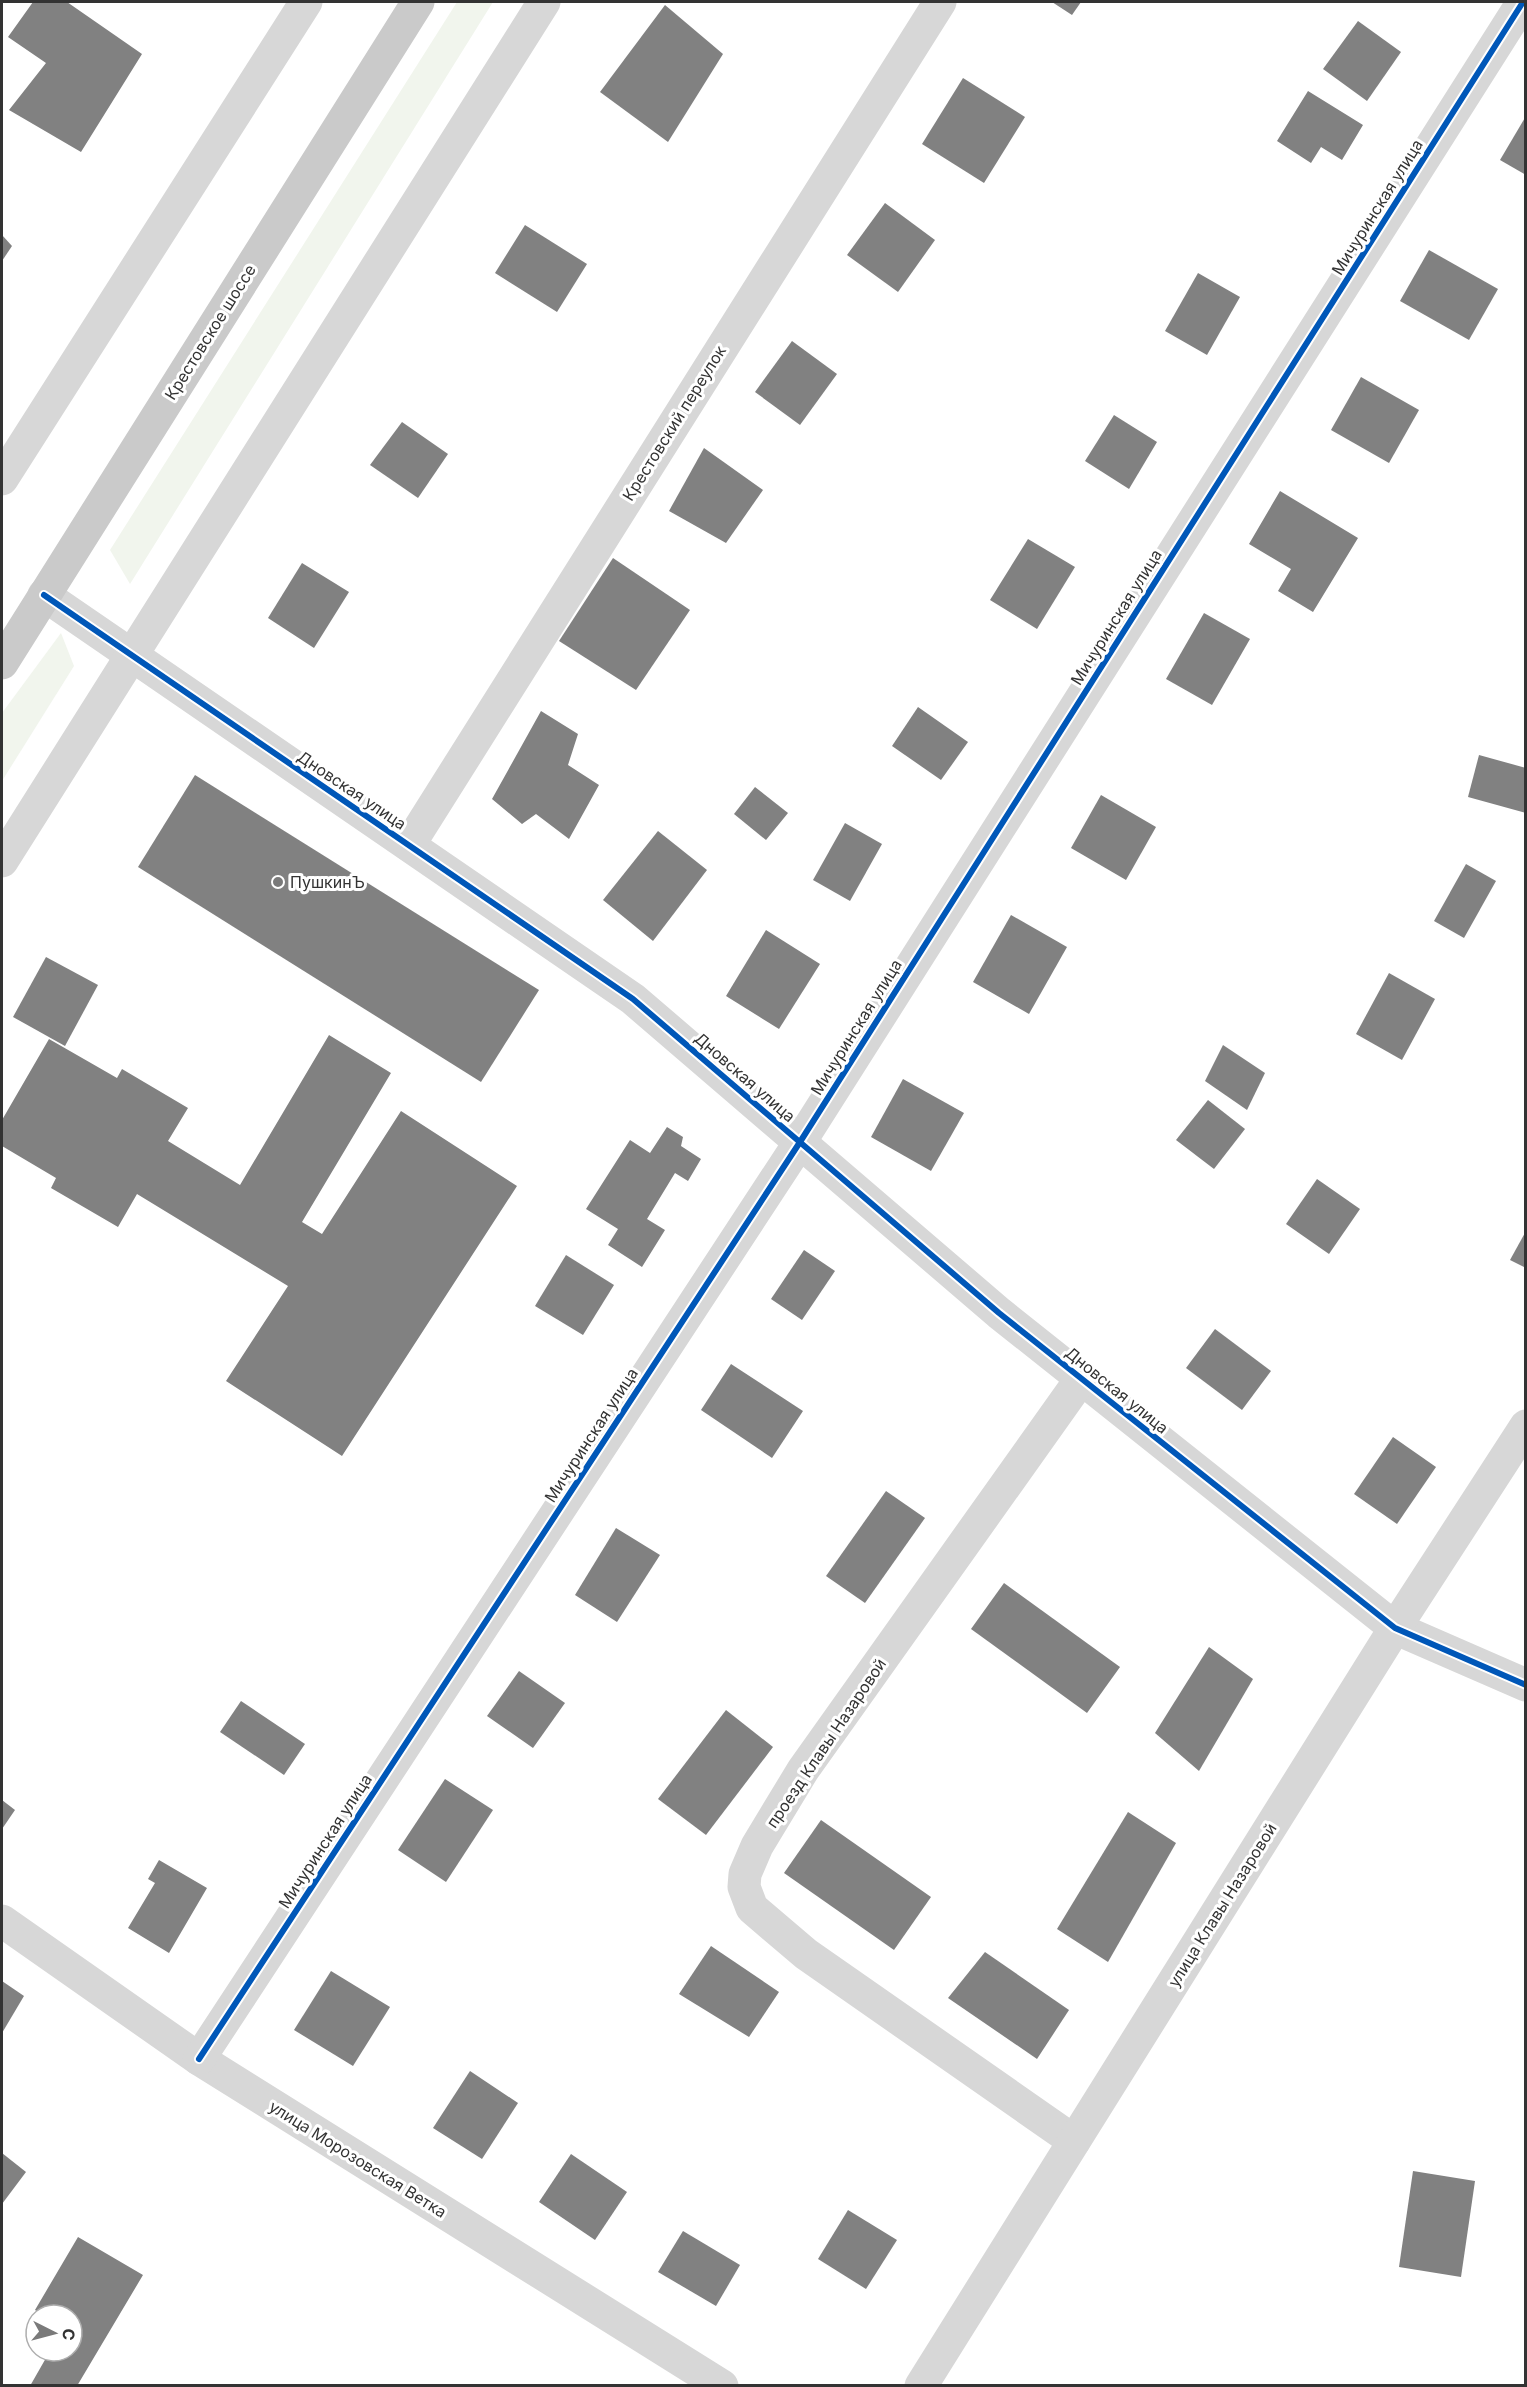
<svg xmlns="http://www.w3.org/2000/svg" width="1527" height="2387" viewBox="0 0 1527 2387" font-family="Inter,sans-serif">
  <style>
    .green { fill: #f1f5ed }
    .building { fill: #818181 }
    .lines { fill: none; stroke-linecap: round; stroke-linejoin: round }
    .minor { stroke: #d7d7d7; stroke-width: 33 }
    .major { stroke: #cacaca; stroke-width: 33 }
    .cycleway-casing { stroke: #fff; stroke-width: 10 }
    .cycleway { stroke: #0057b8; stroke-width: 6 }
    .poi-dot { fill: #7a7a7a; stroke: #fff; stroke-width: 2 }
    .labels { text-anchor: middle; stroke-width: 6; stroke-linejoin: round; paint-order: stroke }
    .street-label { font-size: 16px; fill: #333; stroke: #fff }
    .poi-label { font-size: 16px; fill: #333; stroke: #fff; text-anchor: start }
  </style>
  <rect width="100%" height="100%" fill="#fff"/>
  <g class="green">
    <polygon points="457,2 493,2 130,584 110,550"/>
    <polygon points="61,633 74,666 2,781 2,713"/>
  </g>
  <g class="building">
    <polygon points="33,2 67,2 142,54 81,152 9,110 46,63 8,37"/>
    <polygon points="1052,2 1081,2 1072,15"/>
    <polygon points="665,5 723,54 668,142 600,92"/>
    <polygon points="1358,21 1401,52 1367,101 1323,69"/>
    <polygon points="963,78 1025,117 984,183 922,144"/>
    <polygon points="1308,91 1363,125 1342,160 1321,147 1311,163 1277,141"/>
    <polygon points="1526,116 1526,175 1500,160"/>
    <polygon points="885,203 935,240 898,292 847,255"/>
    <polygon points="525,225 587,264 557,312 495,273"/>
    <polygon points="2,235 12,246 2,261"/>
    <polygon points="1429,250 1498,289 1469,340 1400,301"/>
    <polygon points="1198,273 1240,297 1207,355 1165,331"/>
    <polygon points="792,341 837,374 800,425 755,392"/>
    <polygon points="1361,377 1419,410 1389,463 1331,430"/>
    <polygon points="1114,415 1157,442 1129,489 1085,461"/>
    <polygon points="402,422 448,454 418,498 370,465"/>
    <polygon points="704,448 763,490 726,543 669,511"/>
    <polygon points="1280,491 1358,538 1313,612 1278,591 1291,569 1249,544"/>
    <polygon points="1028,539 1075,567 1037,629 990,600"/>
    <polygon points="613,558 690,610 636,690 559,641"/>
    <polygon points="302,563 349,592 314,648 268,618"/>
    <polygon points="1204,613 1250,639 1212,705 1166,679"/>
    <polygon points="918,707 968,742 941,780 892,746"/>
    <polygon points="541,711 578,734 568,765 599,785 569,839 536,814 522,824 492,799"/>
    <polygon points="1479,755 1526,768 1526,813 1468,797"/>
    <polygon points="195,775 539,990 481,1082 138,867"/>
    <polygon points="755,787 788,813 766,840 734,814"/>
    <polygon points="1101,795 1156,827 1126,880 1071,848"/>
    <polygon points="845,823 882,844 850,901 813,880"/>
    <polygon points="658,831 707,870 653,941 603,900"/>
    <polygon points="1466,864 1496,881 1464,938 1434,921"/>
    <polygon points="1011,915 1067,947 1029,1014 973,982"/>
    <polygon points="766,930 820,964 779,1029 726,996"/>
    <polygon points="46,957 98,985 65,1046 13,1017"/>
    <polygon points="1389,973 1435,999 1402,1060 1356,1034"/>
    <polygon points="329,1035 391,1073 302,1222 322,1234 401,1111 517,1186 342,1456 226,1381 288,1286 137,1194 118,1227 51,1188 56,1178 2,1146 2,1120 49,1039 117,1078 122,1069 188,1108 168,1141 240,1185"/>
    <polygon points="1223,1045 1265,1073 1247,1110 1205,1081"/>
    <polygon points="903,1079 964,1113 931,1171 871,1137"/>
    <polygon points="1208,1100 1245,1129 1214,1169 1176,1140"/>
    <polygon points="667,1127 683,1137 681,1146 701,1159 688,1181 675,1173 647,1219 665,1230 642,1267 608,1245 618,1229 586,1209 630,1140 650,1153"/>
    <polygon points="1317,1179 1360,1209 1329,1254 1286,1224"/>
    <polygon points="1526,1231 1526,1268 1510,1260"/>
    <polygon points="804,1250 835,1271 802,1320 771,1299"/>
    <polygon points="566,1255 614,1285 583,1335 535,1306"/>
    <polygon points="1215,1329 1271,1371 1242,1410 1186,1368"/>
    <polygon points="731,1364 803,1411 772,1458 701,1410"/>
    <polygon points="1393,1437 1436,1467 1397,1524 1354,1494"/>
    <polygon points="886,1491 925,1518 865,1603 826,1576"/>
    <polygon points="616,1528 660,1555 617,1622 575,1595"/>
    <polygon points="1004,1583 1120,1667 1087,1713 971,1629"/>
    <polygon points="1209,1647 1253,1679 1199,1771 1155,1733"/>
    <polygon points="519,1671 565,1703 533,1748 487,1716"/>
    <polygon points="241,1701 305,1744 284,1775 220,1732"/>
    <polygon points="726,1710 773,1747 706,1835 658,1799"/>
    <polygon points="445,1779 493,1810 446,1882 398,1850"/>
    <polygon points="2,1800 15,1810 2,1829"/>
    <polygon points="1128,1812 1176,1843 1108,1962 1057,1929"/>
    <polygon points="821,1820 931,1897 894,1950 784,1873"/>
    <polygon points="159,1860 207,1888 169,1953 128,1928 155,1883 148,1879"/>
    <polygon points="711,1946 779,1992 749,2037 679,1994"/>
    <polygon points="985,1952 1069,2010 1037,2059 948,1998"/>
    <polygon points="331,1971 390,2007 353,2066 294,2030"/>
    <polygon points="2,1981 24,1996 2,2033"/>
    <polygon points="470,2071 518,2103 482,2159 433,2128"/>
    <polygon points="2,2153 26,2172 2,2204"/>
    <polygon points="571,2154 627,2192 595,2240 539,2202"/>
    <polygon points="1413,2171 1475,2181 1461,2277 1399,2267"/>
    <polygon points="848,2210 897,2240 866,2289 818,2259"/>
    <polygon points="683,2231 740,2265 716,2306 658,2272"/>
    <polygon points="78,2237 143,2275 77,2386 30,2386 50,2351 72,2351 72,2315 43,2315 35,2310"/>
  </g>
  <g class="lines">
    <g class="minor">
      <polyline points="2,479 306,2"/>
      <polyline points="44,595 633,999 999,1313 1395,1628 1526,1685"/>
      <polyline points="409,845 940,2"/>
      <polyline points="2,861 544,2"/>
      <polyline points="2,1921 199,2059 722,2386"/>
      <polyline points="199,2059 800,1142 1523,2"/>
      <polyline points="1074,2141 806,1954 752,1908 744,1887 745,1874 757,1846 803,1770 1081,1379"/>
      <polyline points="921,2386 1395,1628 1526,1426"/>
    </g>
    <polyline class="major" points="2,663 418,2"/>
    <defs>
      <g id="cycleway">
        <polyline points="44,595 633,999 999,1313 1395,1628 1526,1685"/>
        <polyline points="199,2059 800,1142 1523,2"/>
      </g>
    </defs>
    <use href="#cycleway" class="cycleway-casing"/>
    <use href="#cycleway" class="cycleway"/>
  </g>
  <circle class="poi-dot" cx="278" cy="882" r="6"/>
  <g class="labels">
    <g class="street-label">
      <text transform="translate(1377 207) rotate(-58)" y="6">Мичуринская улица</text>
      <text transform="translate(210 332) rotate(-58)" y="6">Крестовское шоссе</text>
      <text transform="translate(674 423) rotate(-58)" y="6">Крестовский переулок</text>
      <text transform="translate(1116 617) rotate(-58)" y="6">Мичуринская улица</text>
      <text transform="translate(352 790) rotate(34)" y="6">Дновская улица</text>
      <text transform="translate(856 1027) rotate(-58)" y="6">Мичуринская улица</text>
      <text transform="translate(745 1077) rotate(41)" y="6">Дновская улица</text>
      <text transform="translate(1117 1390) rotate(39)" y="6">Дновская улица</text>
      <text transform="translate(591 1435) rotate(-57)" y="6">Мичуринская улица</text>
      <text transform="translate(826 1743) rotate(-56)" y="6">проезд Клавы Назаровой</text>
      <text transform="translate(325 1841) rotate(-57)" y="6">Мичуринская улица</text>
      <text transform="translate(1222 1905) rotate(-58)" y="6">улица Клавы Назаровой</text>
      <text transform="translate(358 2159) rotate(32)" y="6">улица Морозовская Ветка</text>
    </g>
    <g class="poi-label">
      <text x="290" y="888">ПушкинЪ</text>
    </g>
  </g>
  <rect width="1527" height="2387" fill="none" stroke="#333333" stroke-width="6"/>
  <g transform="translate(54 2333) rotate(96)"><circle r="28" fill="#ffffff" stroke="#adadad" stroke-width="1.5"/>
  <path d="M0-4.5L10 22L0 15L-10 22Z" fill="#7a7a7a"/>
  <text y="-9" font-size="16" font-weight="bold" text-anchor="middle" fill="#333333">С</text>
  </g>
</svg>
